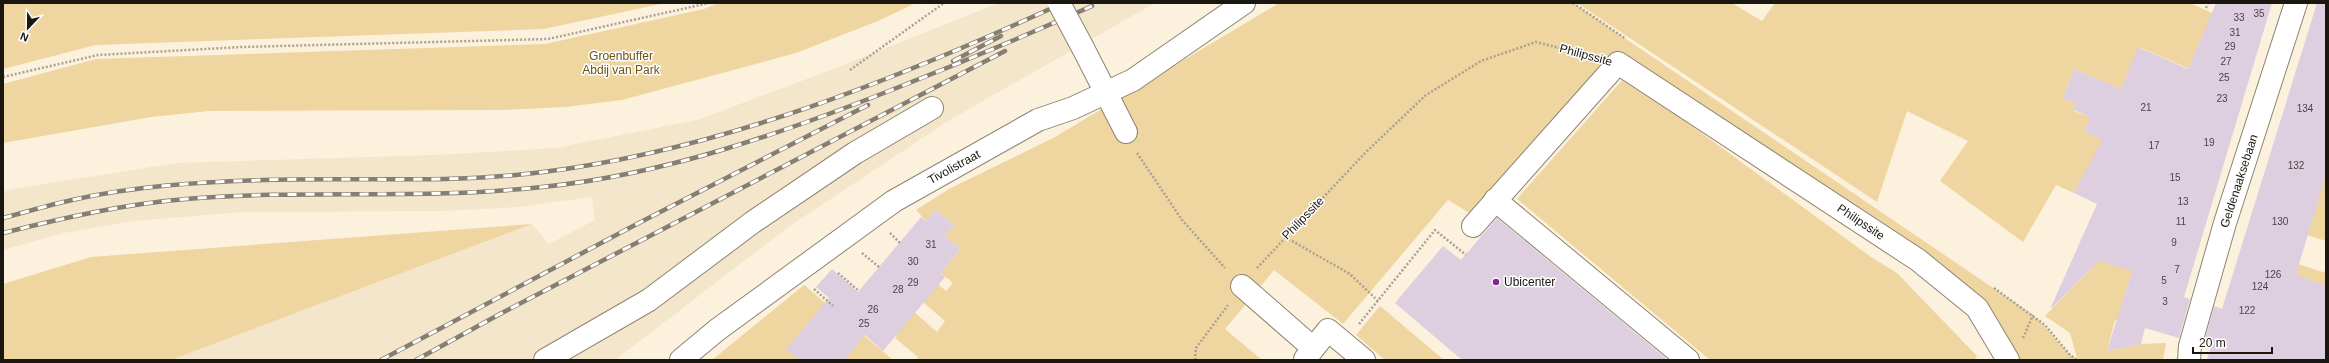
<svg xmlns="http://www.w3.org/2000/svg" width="2329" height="363" viewBox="0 0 2329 363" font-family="Helvetica,sans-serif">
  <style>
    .built { fill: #f4e6cb }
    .green { fill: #efd5a0 }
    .building { fill: #decfe0 }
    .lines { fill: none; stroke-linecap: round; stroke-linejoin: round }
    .minor-casing { stroke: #8d8472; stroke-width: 24 }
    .path { stroke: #a9a292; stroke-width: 2.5; stroke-dasharray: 2 2; stroke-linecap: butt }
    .minor { stroke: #fff; stroke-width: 22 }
    .rail-casing { stroke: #857e71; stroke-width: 4.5 }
    .rail { stroke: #fff; stroke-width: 3; stroke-dasharray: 9; stroke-linecap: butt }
    .minor-bridge-casing { stroke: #8d8472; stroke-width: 24; stroke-linecap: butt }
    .minor-bridge { stroke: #fff; stroke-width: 22 }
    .poi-dot { fill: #852792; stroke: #fff; stroke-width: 1.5 }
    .labels { text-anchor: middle; stroke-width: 3; stroke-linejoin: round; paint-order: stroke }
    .number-label { font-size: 10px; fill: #4b4544 }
    .street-label { font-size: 12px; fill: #1a1710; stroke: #fff }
    .park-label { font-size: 12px; fill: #6c5212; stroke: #fff }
    .poi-label { font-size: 12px; fill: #1a1710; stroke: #fff; text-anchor: start }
  </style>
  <rect width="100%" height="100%" fill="#fbf1dd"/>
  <polygon class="built" points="999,3 1155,3 948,121 787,228 615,360 171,360 532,224 549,244 595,220 592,197 518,207 445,211 243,212 134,221 64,233 3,250 3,192 14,189 176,163 436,155 555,148 697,120 836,68"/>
  <g class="green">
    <polygon points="3,3 665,3 544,29 96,45 3,69"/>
    <polygon points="719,3 916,3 878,21 796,53 622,100 565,107 505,110 209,111 151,117 3,143 3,84 96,59 545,44 704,9"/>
    <path d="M1279,3H1573L2033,315C2049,328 2060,348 2077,360H2008L1976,306L1618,64L1473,215L1448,200L1343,324L1274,270L1225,329L1262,360H916L918,357L895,338L897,335L894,332L914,312L937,332L945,321L923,302L920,269L946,291L953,283L941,273L960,249L945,236L954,225L936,210L926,221L916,210L949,189L1055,137Z"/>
    <path d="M1577,3H1732L1762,21L1775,3H2190L2212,13C2204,34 2195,49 2192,70L2139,47L2141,98L2074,69L2063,98L2076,104L2074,111L2090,117L2085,131L2121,149L2085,173L2074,193L2056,185L2023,242L1940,181L1968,141L1907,111L1877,202Z"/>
    <polygon points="1625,77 1871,257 1897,273 1977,356 1974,360 1710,360 1517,199"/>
    <polygon points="2326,175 2326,241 2307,235"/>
    <polygon points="532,224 171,360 3,360 3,284 91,257"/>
    <polygon points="2097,257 2140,273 2138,282 2129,280 2126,290 2147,297 2127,323 2115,320 2107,351 2141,344 2166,343 2163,360 2081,360 2077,358 2070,333 2045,316 2092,268"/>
    <polygon points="2298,264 2326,273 2326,286 2274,266"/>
    <polygon points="804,285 893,360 712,360"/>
    <polygon points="1380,306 1444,360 1385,360 1356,335"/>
  </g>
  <g class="building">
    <polygon points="2216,3 2272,3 2184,297 2190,299 2179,338 2145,328 2141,344 2107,351 2132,271 2099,261 2052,308 2051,307 2097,204 2074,193 2102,140 2084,131 2090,117 2074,110 2076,104 2063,98 2074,69 2121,89 2138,47 2188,69"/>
    <polygon points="2317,3 2326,3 2326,175 2296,274 2326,286 2326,360 2207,360 2211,347 2203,345 2214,306 2222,309"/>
    <polygon points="936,210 954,225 945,236 960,249 941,273 945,277 883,351 865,335 844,360 799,360 786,349 829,298 816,287 832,269 858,292 921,217 926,221"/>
    <polygon points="1497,218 1668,360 1462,360 1395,303 1443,246 1461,260"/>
  </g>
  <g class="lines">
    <defs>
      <g id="minor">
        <polyline points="1083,48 1126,132"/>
        <polyline points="1495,200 1688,360"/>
        <polyline points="1473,226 1618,63 1918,260 1977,308 2008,360"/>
        <polyline points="1242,286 1313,348"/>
        <polyline points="1305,359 1328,330 1364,360"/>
        <polyline points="545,360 649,300 753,222 855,153 932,108"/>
        <polyline points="681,360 717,330 894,201 1038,120 1073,108 1133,80 1244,3"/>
        <polyline points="2189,360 2190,346 2225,223 2296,3"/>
      </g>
    </defs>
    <use href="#minor" class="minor-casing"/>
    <g class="path">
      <polyline points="1573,3 1626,39"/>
      <polyline points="2206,8 2208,3"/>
      <polyline points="850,70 944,3"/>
      <polyline points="3,77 98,55 242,47 548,39 709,3"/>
      <polyline points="1137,153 1182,220 1225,268"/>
      <polyline points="890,233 900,243"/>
      <polyline points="1285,237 1350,274 1378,301"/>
      <polyline points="862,253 879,267"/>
      <polyline points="1257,268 1365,153 1426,95 1481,61 1536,42 1590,56"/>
      <polyline points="838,273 859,291"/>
      <polyline points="1994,288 2045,325 2070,355 2077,360"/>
      <polyline points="814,289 833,306"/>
      <polyline points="1359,324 1435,230 1466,255"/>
      <polyline points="2023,338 2033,315"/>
      <polyline points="1195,360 1196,348 1228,305"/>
    </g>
    <use href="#minor" class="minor"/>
    <defs>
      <g id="rail">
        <polyline points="953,61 1001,36"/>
        <path d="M3,218C26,212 49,205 72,200C134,186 199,182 263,180C356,177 450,184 543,172C721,150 900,78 1063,3"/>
        <path d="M3,233C63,218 124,204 186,199C304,189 423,200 542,187C662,175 777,135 889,91C958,64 1025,36 1092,6"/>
        <polyline points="381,360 635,225 868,105"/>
        <polyline points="416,360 500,314 1005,51"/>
      </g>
    </defs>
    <use href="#rail" class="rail-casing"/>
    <use href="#rail" class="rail"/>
    <defs>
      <polyline id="minor-bridge" points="1059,3 1083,48"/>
    </defs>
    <use href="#minor-bridge" class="minor-bridge-casing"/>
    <use href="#minor-bridge" class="minor-bridge"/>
  </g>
  <circle class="poi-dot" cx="1496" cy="282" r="4"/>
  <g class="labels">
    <g class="number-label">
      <text x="2259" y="17">35</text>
      <text x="2239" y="21">33</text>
      <text x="2235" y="36">31</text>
      <text x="2230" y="50">29</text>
      <text x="2226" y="65">27</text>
      <text x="2224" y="81">25</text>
      <text x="2222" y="102">23</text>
      <text x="2146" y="111">21</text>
      <text x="2305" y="112">134</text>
      <text x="2209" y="146">19</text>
      <text x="2154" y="149">17</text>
      <text x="2296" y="169">132</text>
      <text x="2175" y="181">15</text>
      <text x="2183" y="205">13</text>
      <text x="2181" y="225">11</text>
      <text x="2280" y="225">130</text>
      <text x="2174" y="246">9</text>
      <text x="931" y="248">31</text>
      <text x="913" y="265">30</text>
      <text x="2177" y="273">7</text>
      <text x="2273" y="278">126</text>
      <text x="2164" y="284">5</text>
      <text x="913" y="286">29</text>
      <text x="2260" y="290">124</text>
      <text x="898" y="293">28</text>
      <text x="2165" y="305">3</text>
      <text x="873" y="313">26</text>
      <text x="2247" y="314">122</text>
      <text x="864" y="327">25</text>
    </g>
    <g class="street-label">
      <text transform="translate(1586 55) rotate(15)" y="4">Philipssite</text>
      <text transform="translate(954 167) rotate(-29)" y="4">Tivolistraat</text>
      <text transform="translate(2239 181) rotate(-72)" y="4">Geldenaaksebaan</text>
      <text transform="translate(1303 218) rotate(-46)" y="4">Philipssite</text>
      <text transform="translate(1861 222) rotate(34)" y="4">Philipssite</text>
    </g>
    <g class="park-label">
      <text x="621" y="60">Groenbuffer<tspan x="621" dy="14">Abdij van Park</tspan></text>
    </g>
    <g class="poi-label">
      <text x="1504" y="286">Ubicenter</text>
    </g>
  </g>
  <rect width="2329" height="363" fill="none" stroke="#1a1710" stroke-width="8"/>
  <g transform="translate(28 28) rotate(202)" stroke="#ffffff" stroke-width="3" paint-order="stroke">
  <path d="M0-3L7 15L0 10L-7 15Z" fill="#1a1710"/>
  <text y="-6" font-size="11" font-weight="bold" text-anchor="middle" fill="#1a1710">N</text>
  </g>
  <path d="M2193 347v6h79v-6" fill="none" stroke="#1a1710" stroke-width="2"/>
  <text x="2199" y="347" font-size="12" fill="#1a1710" stroke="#ffffff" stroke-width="3" paint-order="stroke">20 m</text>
</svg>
